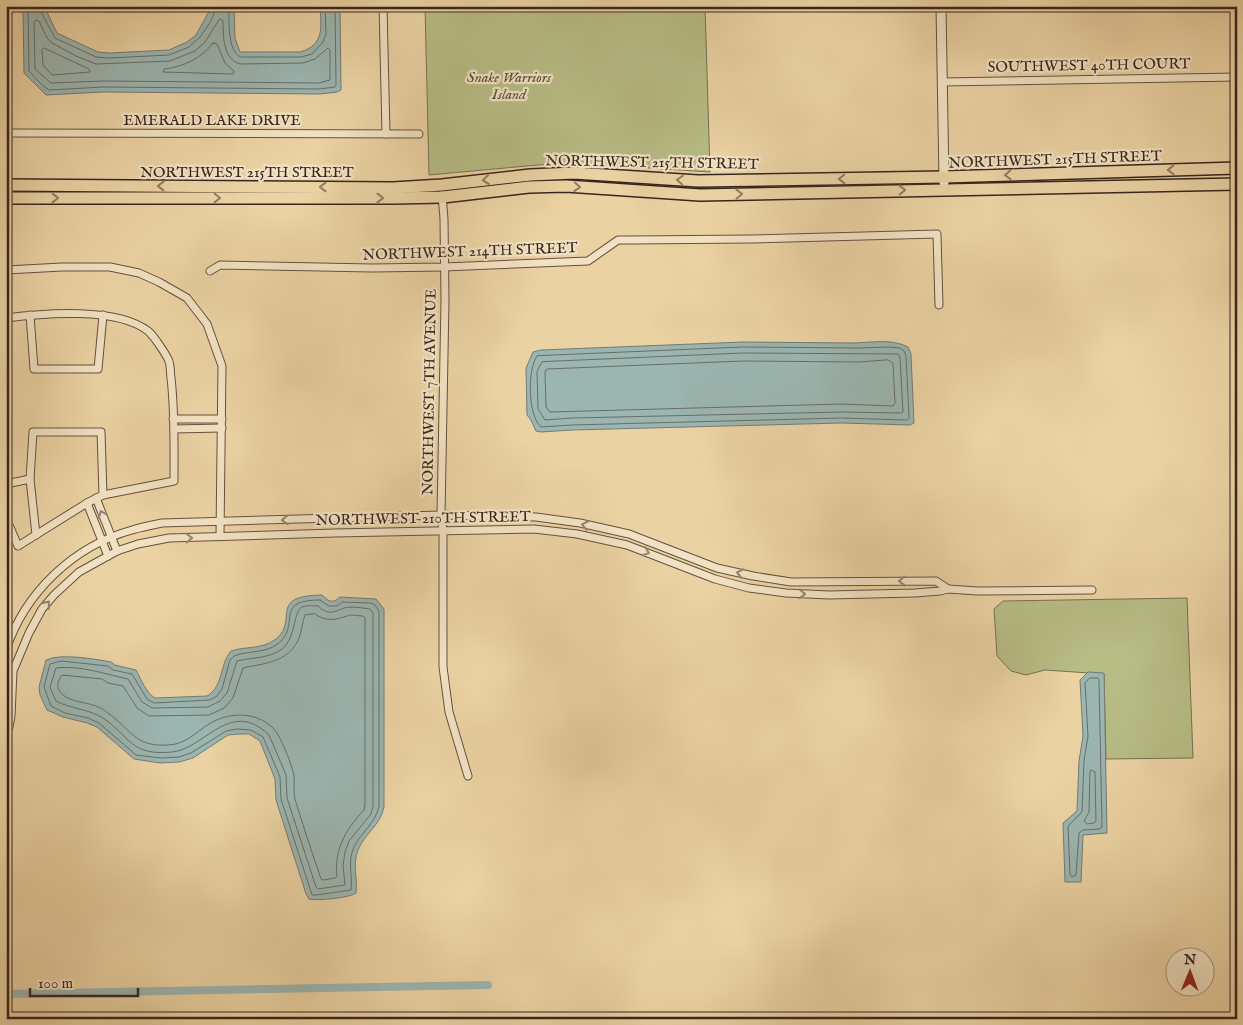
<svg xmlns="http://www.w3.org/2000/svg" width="1243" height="1025" viewBox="0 0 1243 1025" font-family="'IM FELL English',serif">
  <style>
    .green { fill: #b7bc85; stroke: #777152 }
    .water { fill: #9bb5b0; stroke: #737c76 }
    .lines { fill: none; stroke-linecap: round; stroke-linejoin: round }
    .shore { stroke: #696e68; stroke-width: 1 }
    .canal { stroke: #9bb5b0; stroke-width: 8 }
    .minor-casing { stroke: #645140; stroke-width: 9 }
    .tertiary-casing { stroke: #645140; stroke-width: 11 }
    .primary-casing { stroke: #37261f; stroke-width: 14 }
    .minor { stroke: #f2e2c3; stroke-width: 7 }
    .tertiary { stroke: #f2e2c3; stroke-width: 9 }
    .primary { stroke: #ebd2a3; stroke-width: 11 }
    .oneway { stroke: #917c61 }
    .oneway2 { stroke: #948471 }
    .labels { text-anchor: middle; stroke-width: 4.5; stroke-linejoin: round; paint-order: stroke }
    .street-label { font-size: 15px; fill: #37261f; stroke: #f2e2c3 }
    .park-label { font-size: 15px; font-style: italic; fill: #574c38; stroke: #f2e2c3 }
  </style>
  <rect width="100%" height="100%" fill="#ebd2a3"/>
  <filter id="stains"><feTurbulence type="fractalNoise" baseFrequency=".004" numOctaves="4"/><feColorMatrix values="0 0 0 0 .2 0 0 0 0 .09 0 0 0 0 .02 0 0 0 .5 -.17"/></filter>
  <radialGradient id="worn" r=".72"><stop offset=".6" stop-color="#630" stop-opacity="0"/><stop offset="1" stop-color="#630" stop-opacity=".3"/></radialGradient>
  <g class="green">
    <polygon points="425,6 705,6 710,172 589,164 560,163 429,175"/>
    <polygon points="1187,598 1193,758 1106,759 1104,674 1045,670 1026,675 1011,671 997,656 994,609 1003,601"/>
  </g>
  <g class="water">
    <path d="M23,6H46V10L57,33L98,52L109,53L169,50L187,42L196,35L212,6H234L235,38L240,52H300C325,45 321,27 320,6H340L341,90L337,92L320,94L103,92L46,95L24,73Z"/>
    <path d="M743,342C779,342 815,343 851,343C870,343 891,338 908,347L911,354L914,423L910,425L842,423L572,430L541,432L536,431L531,420L527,415L526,368L533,352L541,350Z"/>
    <path d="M322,595L329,601H335L340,597L376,599L384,609V807C380,826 365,833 358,850C352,865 358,878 356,893C349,898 317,901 309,899L306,894L276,800L275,779L260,741L249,734H238L228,735L193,758L179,762L160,763L134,759L97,727L87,723L63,717L47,710L40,695L39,687L46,660C60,653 95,659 111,662L115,665L136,670C141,679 146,693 155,698L207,696C224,686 219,665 231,651C245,646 262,650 276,639C299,620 267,596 322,595Z"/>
    <polygon points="1088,672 1104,673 1107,833 1083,835 1081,882 1065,882 1063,823 1077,811 1079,761 1083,736 1080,680"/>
  </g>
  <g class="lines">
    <g class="shore">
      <polyline points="28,6 29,71 41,84 49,90 103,87 319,89 335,87 336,85 335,6"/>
      <polyline points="41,6 41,12 55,38 96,57 109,58 169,55 189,47 200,37 211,21 217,6"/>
      <path d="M229,6C229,19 227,52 241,57H301L312,54L323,42L326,34L325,6"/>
      <path d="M220,19L223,21C223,35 223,61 241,64L303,63L315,59L328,48L330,50V80L319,83L103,81L51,83L35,69L34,23L36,20L39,21L47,38L52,43L76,56L96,64L170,61L195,51L205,42Z"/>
      <path d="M213,43L217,44L225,63L234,71L233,74L163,72L164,69C183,67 202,58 213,43Z"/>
      <polygon points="44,48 89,69 90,72 52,75 43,65 42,50"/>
      <path d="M743,347L859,348L888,347L900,348L904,351L906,356L909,418L907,420L842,418L572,425L541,427C528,416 527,370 537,356Z"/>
      <polygon points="743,353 898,354 900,357 903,412 901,413 841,412 572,418 545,420 538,409 537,371 542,362"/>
      <polygon points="888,360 893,363 895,403 893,406 841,404 550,412 546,407 545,372 547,369 743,361 859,362"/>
      <path d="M320,600L329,606H337L342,602L369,603L374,604L379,611V806C376,823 361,832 354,847C347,862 353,875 351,890L316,895H312L311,892L281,799L280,777L263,737L251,730L237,729L226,731L191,753L179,757L161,758L136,755L99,723L88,718L65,713L51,706L44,687L50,664L61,661L108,666L113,670L132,674L147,699L154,703L210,700L217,696L222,689L230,660L234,656C249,650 266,654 279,643C301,624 273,600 320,600Z"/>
      <path d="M318,606C329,616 333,612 344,608C351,606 363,608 370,609L373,613V806L371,814L349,841L345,852L343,865L345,885L318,889L316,887L287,798L286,775L270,737C267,732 263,730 259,727C226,706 202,749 172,752C130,756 131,737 103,718C89,709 71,709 56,701L50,687L56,668C80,665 105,674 128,679L142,702L152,708L208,707L220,701L227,693L237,661C253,657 268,659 282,649C296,638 293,612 302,607C307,605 314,606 318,606Z"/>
      <path d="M315,614C326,622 335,620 347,616C351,614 358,616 363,616L365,618V805L364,810C346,829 334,849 337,876L335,878L323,880L321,879C312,852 303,826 295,799C293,791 295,784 294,776C293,767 280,734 273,728C256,711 228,712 209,724C196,732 186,744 169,745C134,747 133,731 108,713C100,706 90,704 80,702C66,699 50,691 62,675L102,679L108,683L123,686L137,708L149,716L209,715L224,708L233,698L243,668C264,663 289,663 299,638C302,631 302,622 305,615Z"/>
      <polygon points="1090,678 1098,678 1099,680 1102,827 1100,829 1083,830 1079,833 1076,875 1072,877 1070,874 1068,826 1082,812 1084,761 1088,736 1085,683"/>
      <polygon points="1091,770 1095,772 1096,821 1094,823 1087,824 1084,821 1089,812 1090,772"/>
    </g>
    <polyline class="canal" points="6,994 488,985"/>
    <defs>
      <g id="minor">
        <polyline points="98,6 101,8 160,8 162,6"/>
        <polyline points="383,6 386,134"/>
        <polyline points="942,82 1237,77"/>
        <polyline points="6,133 419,134"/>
        <polyline points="442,195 444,219 445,301 441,515 443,531 443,667 449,712 468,776"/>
        <polyline points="6,270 62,267 110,267 139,273 159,282 187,298 207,324 222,366 220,536"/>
        <polyline points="210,271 220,265 372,268 444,267 588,261 618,240 632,240 753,239 937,234 939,305"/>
        <polyline points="30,315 34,369 98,369 103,315"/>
        <path d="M6,318C44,313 117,307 148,331C154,336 165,353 168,359C171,364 170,372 171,378C175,412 174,447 174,481L103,495L87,503L18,546L6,518"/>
        <polyline points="173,419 222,419"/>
        <polyline points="174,429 222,428"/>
        <polyline points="6,484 30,479"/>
        <polyline points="96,498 117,551"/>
        <polyline points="87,503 108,556"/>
        <polyline points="36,535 30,479 33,432 101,432 103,495"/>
        <path d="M6,650C25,592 74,546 132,530C142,527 152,525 162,523L441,515L536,517L580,523L629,534L717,568L753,576L791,582L936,581L948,589"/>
        <polyline points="6,732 9,727 11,716 13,671 29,633 42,609 54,595 79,572 117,551 138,544 169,538 335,533 534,529 577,534 627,545 715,579 749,588 786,593 829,595 915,593 940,591 948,589 977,591 1092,590"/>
        <polyline points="6,740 6,782"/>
      </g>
      <polyline id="tertiary" points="941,6 944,182"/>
      <g id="primary">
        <polyline points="6,185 393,188 442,185 530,175 574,173 698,181 944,177 1237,168"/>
        <polyline points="6,198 394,198 443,197 529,187 566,186 700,195 1237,184"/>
      </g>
    </defs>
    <use href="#minor" class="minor-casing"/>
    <use href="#tertiary" class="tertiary-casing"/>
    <use href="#primary" class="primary-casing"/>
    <use href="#minor" class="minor"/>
    <use href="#tertiary" class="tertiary"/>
    <use href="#primary" class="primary"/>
  </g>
  <defs><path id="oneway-chevron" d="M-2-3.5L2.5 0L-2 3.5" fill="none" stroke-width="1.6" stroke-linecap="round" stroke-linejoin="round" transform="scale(1.25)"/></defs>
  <g class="oneway">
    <use href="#oneway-chevron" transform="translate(1171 170) rotate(178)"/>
    <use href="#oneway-chevron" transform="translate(1008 175) rotate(178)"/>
    <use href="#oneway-chevron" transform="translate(842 179) rotate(179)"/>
    <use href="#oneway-chevron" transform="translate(486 180) rotate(174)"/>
    <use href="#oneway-chevron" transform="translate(680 180) rotate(-176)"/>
    <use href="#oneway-chevron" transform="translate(161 186) rotate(-180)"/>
    <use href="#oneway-chevron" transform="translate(323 187) rotate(-180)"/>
    <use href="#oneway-chevron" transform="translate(577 187) rotate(4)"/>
    <use href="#oneway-chevron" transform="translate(902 190) rotate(-1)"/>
    <use href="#oneway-chevron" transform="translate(739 194) rotate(-1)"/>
    <use href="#oneway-chevron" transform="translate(55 198)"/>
    <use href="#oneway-chevron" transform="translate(217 198)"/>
    <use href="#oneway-chevron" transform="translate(380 198)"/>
  </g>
  <g class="oneway2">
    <use href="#oneway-chevron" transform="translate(102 514) rotate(-111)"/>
    <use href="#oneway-chevron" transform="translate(285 520) rotate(178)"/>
    <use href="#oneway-chevron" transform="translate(585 525) rotate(-168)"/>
    <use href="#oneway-chevron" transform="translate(189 538) rotate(-2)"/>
    <use href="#oneway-chevron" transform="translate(646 552) rotate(21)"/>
    <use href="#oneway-chevron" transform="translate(740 573) rotate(-167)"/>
    <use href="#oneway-chevron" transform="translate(902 581) rotate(179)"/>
    <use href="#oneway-chevron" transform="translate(802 594) rotate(2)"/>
    <use href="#oneway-chevron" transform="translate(47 604) rotate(-51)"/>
  </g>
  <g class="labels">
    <g class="street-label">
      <text transform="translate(1089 65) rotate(-1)" y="5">SOUTHWEST 40TH COURT</text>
      <text x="212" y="125">EMERALD LAKE DRIVE</text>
      <text transform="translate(1055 159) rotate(-2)" y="5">NORTHWEST 215TH STREET</text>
      <text transform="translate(652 162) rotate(1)" y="5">NORTHWEST 215TH STREET</text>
      <text x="247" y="177">NORTHWEST 215TH STREET</text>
      <text transform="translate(470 251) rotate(-2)" y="5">NORTHWEST 214TH STREET</text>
      <text transform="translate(429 392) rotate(-89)" y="5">NORTHWEST 7TH AVENUE</text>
      <text transform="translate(423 518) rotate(-1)" y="5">NORTHWEST 210TH STREET</text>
    </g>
    <g class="park-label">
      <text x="509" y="82">Snake Warriors<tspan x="509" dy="17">Island</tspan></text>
    </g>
  </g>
  <rect width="1243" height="1025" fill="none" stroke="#ebd2a3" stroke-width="25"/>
  <rect x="8" y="8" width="1228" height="1010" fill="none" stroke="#37261f" stroke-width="2.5"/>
  <rect x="12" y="12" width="1218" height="1000" fill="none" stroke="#37261f"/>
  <g transform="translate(1190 972) rotate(1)"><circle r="24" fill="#f2e2c3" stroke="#a79781"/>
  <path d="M0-4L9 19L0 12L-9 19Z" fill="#8f2418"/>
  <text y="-8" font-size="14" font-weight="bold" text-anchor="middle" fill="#37261f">N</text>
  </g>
  <path d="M30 988v8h108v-8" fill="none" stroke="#37261f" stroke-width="2.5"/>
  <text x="38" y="988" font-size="15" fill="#37261f" stroke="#f2e2c3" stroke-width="4" paint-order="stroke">100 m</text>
  <rect width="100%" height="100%" filter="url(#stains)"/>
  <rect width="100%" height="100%" fill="url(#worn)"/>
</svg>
